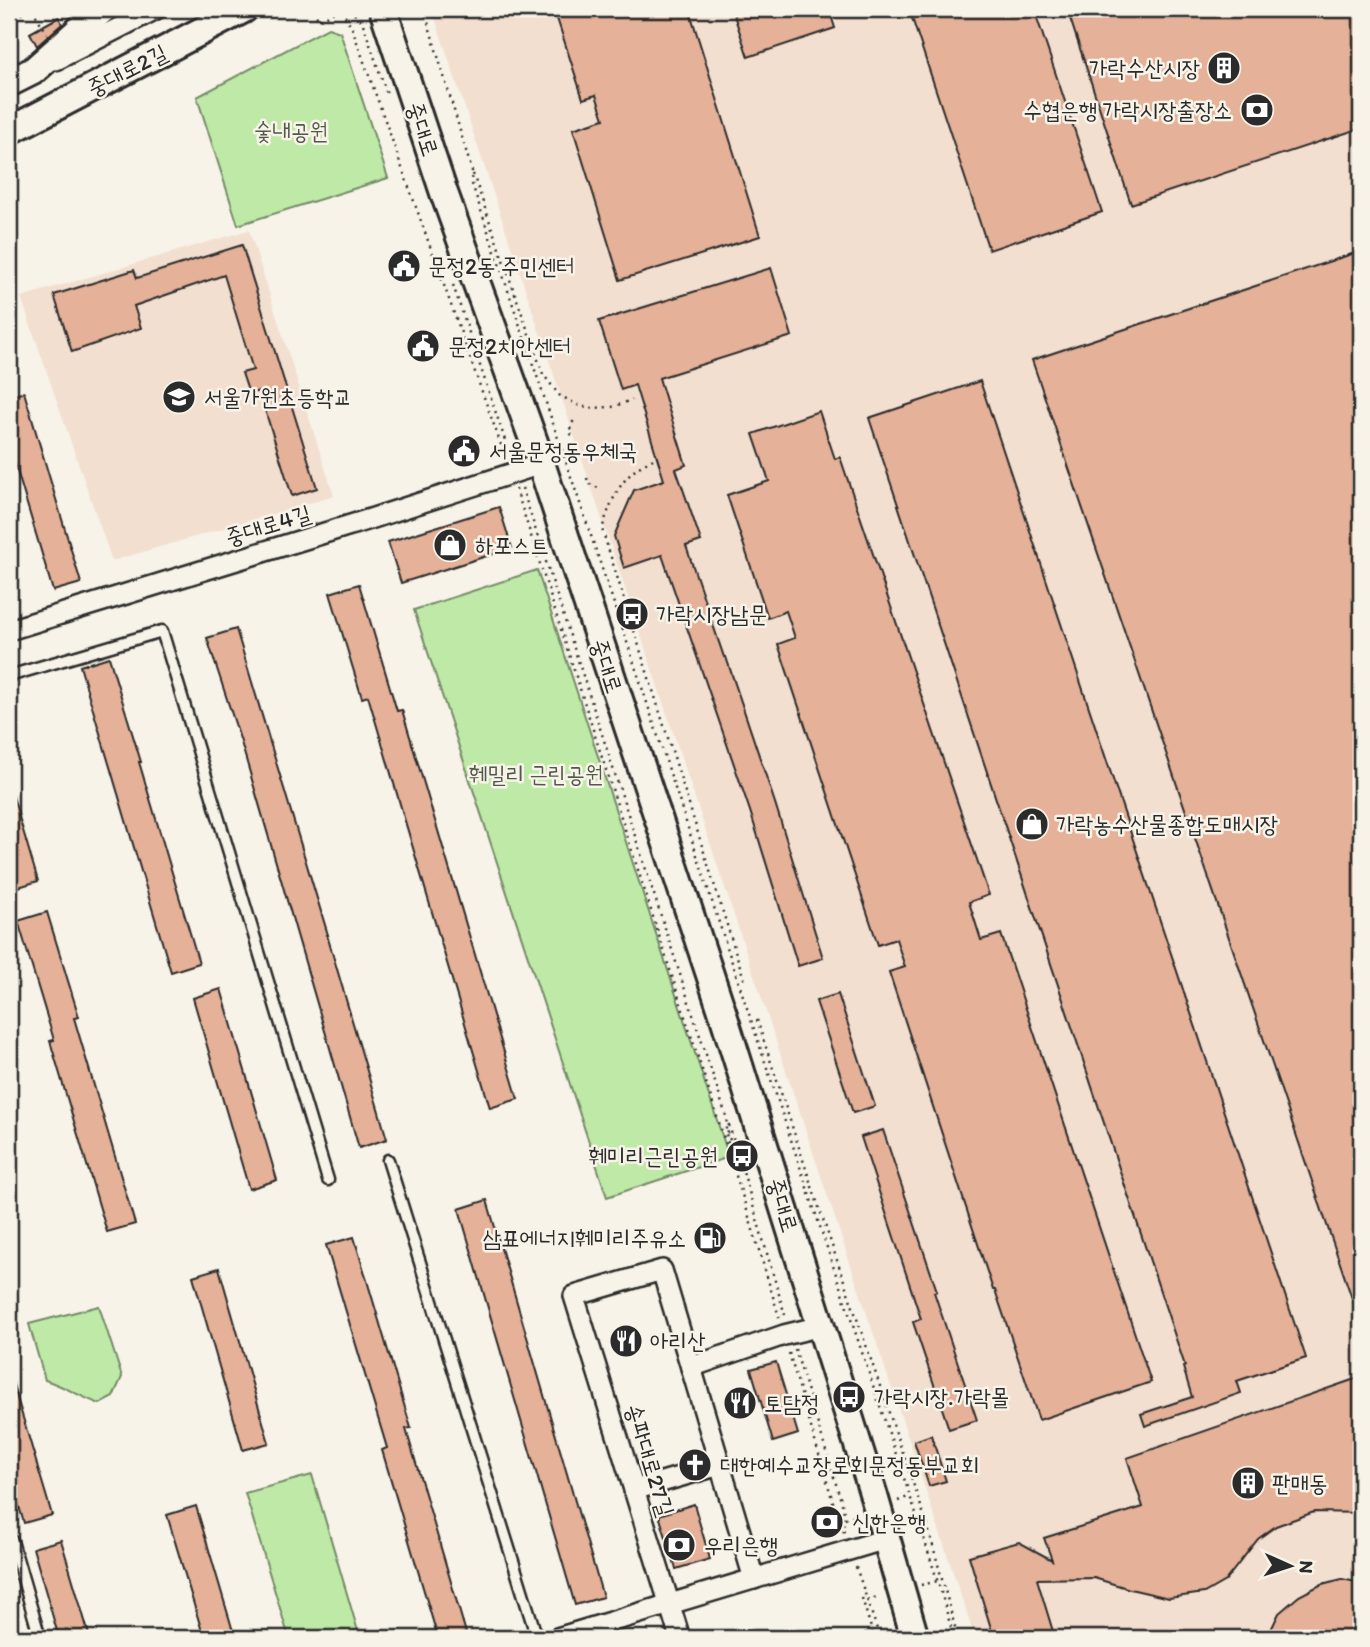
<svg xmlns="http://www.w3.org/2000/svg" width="1370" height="1647" viewBox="0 0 1370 1647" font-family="Itim,'Poor Story',sans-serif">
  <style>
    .built { fill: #f2dfd0 }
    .green { fill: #bee9a6; stroke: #748a68; stroke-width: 2 }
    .building { fill: #e5b198; stroke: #2b2b2b; stroke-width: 2 }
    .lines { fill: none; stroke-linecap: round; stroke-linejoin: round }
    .lane-casing { stroke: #2b2b2b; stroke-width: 15 }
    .street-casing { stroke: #2b2b2b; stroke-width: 24 }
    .secondary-casing { stroke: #2b2b2b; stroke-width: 32 }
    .path { stroke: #2b2b2b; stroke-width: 2.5; stroke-dasharray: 2 5; stroke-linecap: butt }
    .lane { stroke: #f7f3e8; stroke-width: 10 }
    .street { stroke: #f7f3e8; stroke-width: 19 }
    .secondary { stroke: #f7f3e8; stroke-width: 26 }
    .labels { text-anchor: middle; stroke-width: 5; stroke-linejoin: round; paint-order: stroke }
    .poi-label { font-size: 23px; fill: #2b2b2b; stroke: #f7f3e8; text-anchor: start }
    .street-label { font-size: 23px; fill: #2b2b2b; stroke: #f7f3e8 }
    .park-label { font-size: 23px; fill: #505a4a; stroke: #f7f3e8 }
  </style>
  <rect width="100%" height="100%" fill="#f7f3e8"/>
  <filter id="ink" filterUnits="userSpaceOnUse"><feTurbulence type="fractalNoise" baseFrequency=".0143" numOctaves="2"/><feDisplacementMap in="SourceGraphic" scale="14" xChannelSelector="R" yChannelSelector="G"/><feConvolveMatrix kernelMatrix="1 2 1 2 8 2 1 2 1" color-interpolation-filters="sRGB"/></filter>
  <g filter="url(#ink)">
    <g class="built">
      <polygon points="432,9 1361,9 1361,1638 975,1638"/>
      <polygon points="249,230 334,496 112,561 21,297"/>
    </g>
    <g class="green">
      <polygon points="328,28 340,32 388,178 238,225 197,97"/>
      <polygon points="537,570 729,1157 607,1197 414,610"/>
      <path d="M99,1306L122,1377L113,1397L100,1404C81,1397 64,1386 45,1380L29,1324Z"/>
      <polygon points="312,1475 360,1638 289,1638 245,1493"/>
    </g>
    <g class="building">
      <polygon points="554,9 689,9 760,236 620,280 573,129 604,119 596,95 583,99"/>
      <polygon points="732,9 829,9 835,28 748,57"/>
      <polygon points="909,9 1034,9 1102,212 989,250"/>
      <polygon points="1067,9 1361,9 1361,128 1131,204"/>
      <polygon points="59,17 62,24 37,46 30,33"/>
      <polygon points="242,245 317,488 292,496 259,391 249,394 242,373 253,370 224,275 134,306 141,328 72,352 54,295 134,270 137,278"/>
      <polygon points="1361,251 1361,1319 1359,1319 1032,360"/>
      <polygon points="771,268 792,336 659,378 686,465 676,469 701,541 686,546 724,657 726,657 775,803 823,958 798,966 750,811 662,555 624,568 614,536 634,490 664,480 635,385 621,390 599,321"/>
      <polygon points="980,381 1306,1358 1237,1381 1241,1393 1145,1426 1141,1414 1192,1397 1183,1367 1185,1366 869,418"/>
      <polygon points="24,392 81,583 53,591 9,444 9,397"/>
      <polygon points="819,411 835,459 840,457 989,895 969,902 981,940 1001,934 1151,1382 1039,1420 995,1290 993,1290 889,972 905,967 896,939 878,945 778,644 795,638 786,611 768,618 727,495 769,481 753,434"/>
      <polygon points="499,507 512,548 401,583 388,542"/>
      <polygon points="359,584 397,711 402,710 518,1099 490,1108 368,696 362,698 330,593"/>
      <polygon points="236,629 328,935 327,935 387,1139 359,1148 241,742 207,638"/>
      <polygon points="109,657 141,762 139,762 199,963 171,972 80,666"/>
      <polygon points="9,793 12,793 38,881 9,890"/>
      <polygon points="47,912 79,1017 74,1018 135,1224 107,1232 50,1041 54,1040 18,921"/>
      <polygon points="221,989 277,1180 249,1189 193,998"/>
      <polygon points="838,994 875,1106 853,1113 816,1001"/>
      <polygon points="883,1130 937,1291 934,1292 977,1420 949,1429 913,1322 921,1319 861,1137"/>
      <polygon points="487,1200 603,1597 575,1605 459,1209"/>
      <polygon points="354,1237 411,1428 406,1429 466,1633 447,1638 438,1638 382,1450 387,1448 326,1245"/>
      <polygon points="219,1268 269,1443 243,1450 193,1276"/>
      <polygon points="776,1362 798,1434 773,1442 751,1369"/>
      <polygon points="1361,1377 1361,1513 1314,1512 1276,1526 1258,1539 1225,1581 1204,1593 1169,1598 1130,1589 1094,1578 1037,1579 1055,1638 994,1638 969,1556 1019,1542 1052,1560 1044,1538 1143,1507 1127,1458"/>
      <polygon points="9,1381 12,1381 52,1515 24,1523 9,1473"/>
      <polygon points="931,1435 946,1481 929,1486 914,1441"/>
      <polygon points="694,1504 710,1559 676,1569 659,1515"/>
      <polygon points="196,1506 235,1638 204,1638 167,1515"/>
      <polygon points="61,1540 90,1638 59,1638 33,1548"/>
      <polygon points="1342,1579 1361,1583 1361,1632 1355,1638 1267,1638 1279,1613 1299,1596 1322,1584"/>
    </g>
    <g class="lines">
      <defs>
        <g id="lane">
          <polyline points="9,676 162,631 328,1180"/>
          <polyline points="388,1160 537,1638"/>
          <polyline points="12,1541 40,1638"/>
        </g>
        <g id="street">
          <polyline points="56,60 156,9"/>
          <polyline points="9,630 370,519 541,464"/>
          <polyline points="691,1367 784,1335 821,1326"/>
          <polyline points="634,1490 720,1465"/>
          <polyline points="557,1638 886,1539"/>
          <polyline points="680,1638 574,1296 662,1270 754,1579"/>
        </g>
        <g id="secondary">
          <polyline points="383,9 444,193 534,442 722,1011 874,1496 915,1638"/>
          <polyline points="9,83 33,71 103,9"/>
          <polyline points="9,131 244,9"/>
        </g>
      </defs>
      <use href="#lane" class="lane-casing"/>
      <use href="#street" class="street-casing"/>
      <use href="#secondary" class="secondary-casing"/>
      <g class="path">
        <polyline points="32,9 47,33"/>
        <polyline points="314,9 318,20 342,9"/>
        <polyline points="349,9 362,21 388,97"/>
        <polyline points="424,9 472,171 471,181 632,657 745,1002 920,1526 941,1592 954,1638"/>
        <polyline points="341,10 352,28 505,456"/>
        <polyline points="9,20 31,9"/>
        <polyline points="473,174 543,374 559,395 580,406 590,408 612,407 632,400"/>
        <polyline points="453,285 510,455"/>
        <polyline points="572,435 569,432 575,417"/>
        <path d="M653,459C647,463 639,466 634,471C616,486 609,508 602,529L745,982"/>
        <polyline points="587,478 588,483 598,488"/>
        <path d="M522,488L727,1119C723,1136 731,1158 743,1171L785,1315"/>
        <polyline points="516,489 746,1207 780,1320"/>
        <polyline points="757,1020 810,1181 927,1524 958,1638"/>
        <polygon points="729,1125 741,1165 736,1161 727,1130"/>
        <polyline points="795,1349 843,1507 845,1519 843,1530 845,1534"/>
        <polyline points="789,1353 839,1522"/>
        <polyline points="898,1501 910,1496"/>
        <polyline points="845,1519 858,1514"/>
        <polyline points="856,1567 880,1638"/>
        <polyline points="921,1585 938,1581"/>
        <polyline points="862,1598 874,1638"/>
        <polyline points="867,1600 880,1596"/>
      </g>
      <use href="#lane" class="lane"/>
      <use href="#street" class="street"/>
      <use href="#secondary" class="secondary"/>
    </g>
  </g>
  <defs>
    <symbol id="building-disc" viewBox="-11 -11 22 22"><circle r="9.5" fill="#2b2b2b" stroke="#f7f3e8"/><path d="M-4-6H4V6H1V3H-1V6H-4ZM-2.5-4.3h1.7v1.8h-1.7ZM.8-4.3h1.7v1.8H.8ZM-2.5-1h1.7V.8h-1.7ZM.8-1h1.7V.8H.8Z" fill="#fff"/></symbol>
    <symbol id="bank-disc" viewBox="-11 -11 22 22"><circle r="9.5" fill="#2b2b2b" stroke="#f7f3e8"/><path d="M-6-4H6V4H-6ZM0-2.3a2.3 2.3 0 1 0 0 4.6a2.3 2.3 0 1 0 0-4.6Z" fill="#fff"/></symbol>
    <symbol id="civic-disc" viewBox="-11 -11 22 22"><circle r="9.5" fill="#2b2b2b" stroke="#f7f3e8"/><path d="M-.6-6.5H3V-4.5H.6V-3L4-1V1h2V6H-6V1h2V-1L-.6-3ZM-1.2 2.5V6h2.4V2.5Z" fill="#fff"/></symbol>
    <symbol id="school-disc" viewBox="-11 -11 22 22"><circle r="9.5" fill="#2b2b2b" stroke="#f7f3e8"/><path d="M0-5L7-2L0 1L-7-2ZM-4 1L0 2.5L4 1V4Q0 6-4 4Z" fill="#fff"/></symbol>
    <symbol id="shop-disc" viewBox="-11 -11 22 22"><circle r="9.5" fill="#2b2b2b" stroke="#f7f3e8"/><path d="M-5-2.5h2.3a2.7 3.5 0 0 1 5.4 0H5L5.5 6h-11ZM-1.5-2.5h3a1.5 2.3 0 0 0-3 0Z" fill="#fff"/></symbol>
    <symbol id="bus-disc" viewBox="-11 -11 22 22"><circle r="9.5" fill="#2b2b2b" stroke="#f7f3e8"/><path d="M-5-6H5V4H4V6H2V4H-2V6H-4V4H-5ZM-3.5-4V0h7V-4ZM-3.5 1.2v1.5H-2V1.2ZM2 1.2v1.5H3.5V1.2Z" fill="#fff"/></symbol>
    <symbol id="fuel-disc" viewBox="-11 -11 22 22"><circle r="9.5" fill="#2b2b2b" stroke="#f7f3e8"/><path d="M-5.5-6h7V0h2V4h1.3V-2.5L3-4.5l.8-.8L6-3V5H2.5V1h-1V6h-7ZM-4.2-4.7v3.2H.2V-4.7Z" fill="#fff"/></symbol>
    <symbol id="restaurant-disc" viewBox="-11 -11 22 22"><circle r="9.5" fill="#2b2b2b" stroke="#f7f3e8"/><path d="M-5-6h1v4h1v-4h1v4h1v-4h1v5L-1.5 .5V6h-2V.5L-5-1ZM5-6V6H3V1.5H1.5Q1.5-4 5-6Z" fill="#fff"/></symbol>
    <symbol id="church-disc" viewBox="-11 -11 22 22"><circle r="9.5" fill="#2b2b2b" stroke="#f7f3e8"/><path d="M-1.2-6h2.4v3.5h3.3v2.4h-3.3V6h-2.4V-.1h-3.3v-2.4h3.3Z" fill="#fff"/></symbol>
  </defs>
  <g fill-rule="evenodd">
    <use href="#building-disc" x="1205" y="49" width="38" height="38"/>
    <use href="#bank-disc" x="1238" y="91" width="38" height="38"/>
    <use href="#civic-disc" x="385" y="247" width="38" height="38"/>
    <use href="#civic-disc" x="404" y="327" width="38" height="38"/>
    <use href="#school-disc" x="160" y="378" width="38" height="38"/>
    <use href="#civic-disc" x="445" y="432" width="38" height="38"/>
    <use href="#shop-disc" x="431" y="526" width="38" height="38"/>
    <use href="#bus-disc" x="613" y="595" width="38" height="38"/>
    <use href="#shop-disc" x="1013" y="805" width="38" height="38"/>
    <use href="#bus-disc" x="723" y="1137" width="38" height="38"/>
    <use href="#fuel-disc" x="691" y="1219" width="38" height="38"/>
    <use href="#restaurant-disc" x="607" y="1322" width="38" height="38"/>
    <use href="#bus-disc" x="830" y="1378" width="38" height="38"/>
    <use href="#restaurant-disc" x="721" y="1384" width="38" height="38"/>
    <use href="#church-disc" x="676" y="1446" width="38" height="38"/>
    <use href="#building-disc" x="1229" y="1464" width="38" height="38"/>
    <use href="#bank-disc" x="808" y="1503" width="38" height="38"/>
    <use href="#bank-disc" x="660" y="1526" width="38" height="38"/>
  </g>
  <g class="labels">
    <g class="poi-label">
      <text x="1200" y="76" text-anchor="end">가락수산시장</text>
      <text x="1232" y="118" text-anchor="end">수협은행 가락시장출장소</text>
      <text x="428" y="274">문정2동 주민센터</text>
      <text x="448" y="354">문정2치안센터</text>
      <text x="204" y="405">서울가원초등학교</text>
      <text x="489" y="459">서울문정동우체국</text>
      <text x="475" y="553">하포스트</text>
      <text x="656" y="622">가락시장남문</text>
      <text x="1056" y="832">가락농수산물종합도매시장</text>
      <text x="718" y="1164" text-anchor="end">훼미리근린공원</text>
      <text x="686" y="1246" text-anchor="end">삼표에너지훼미리주유소</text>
      <text x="650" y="1349">아리산</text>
      <text x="874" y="1405">가락시장.가락몰</text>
      <text x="764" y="1411">토담정</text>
      <text x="720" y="1473">대한예수교장로회문정동부교회</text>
      <text x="1272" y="1491">판매동</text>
      <text x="852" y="1530">신한은행</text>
      <text x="704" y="1553">우리은행</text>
    </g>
    <g class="street-label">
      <text transform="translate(127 70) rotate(-27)" y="8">중대로2길</text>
      <text transform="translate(423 129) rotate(72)" y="8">중대로</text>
      <text transform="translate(268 525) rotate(-17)" y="8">중대로4길</text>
      <text transform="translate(607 666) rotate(72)" y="8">중대로</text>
      <text transform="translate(783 1205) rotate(73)" y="8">중대로</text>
      <text transform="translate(650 1460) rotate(73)" y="8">송파대로27길</text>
    </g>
    <g class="park-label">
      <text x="291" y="139">숯내공원</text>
      <text x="536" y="782">훼밀리 근린공원</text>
    </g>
  </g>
  <rect width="1370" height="1647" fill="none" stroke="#f7f3e8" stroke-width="35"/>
  <rect x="18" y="18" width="1335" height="1612" fill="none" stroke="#2b2b2b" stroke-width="2.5" filter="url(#ink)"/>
  <g transform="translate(1290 1566) rotate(93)" stroke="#f7f3e8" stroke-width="5" paint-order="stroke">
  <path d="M0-5L12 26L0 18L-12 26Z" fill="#2b2b2b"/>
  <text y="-10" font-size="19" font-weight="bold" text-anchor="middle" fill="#2b2b2b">N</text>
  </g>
</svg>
